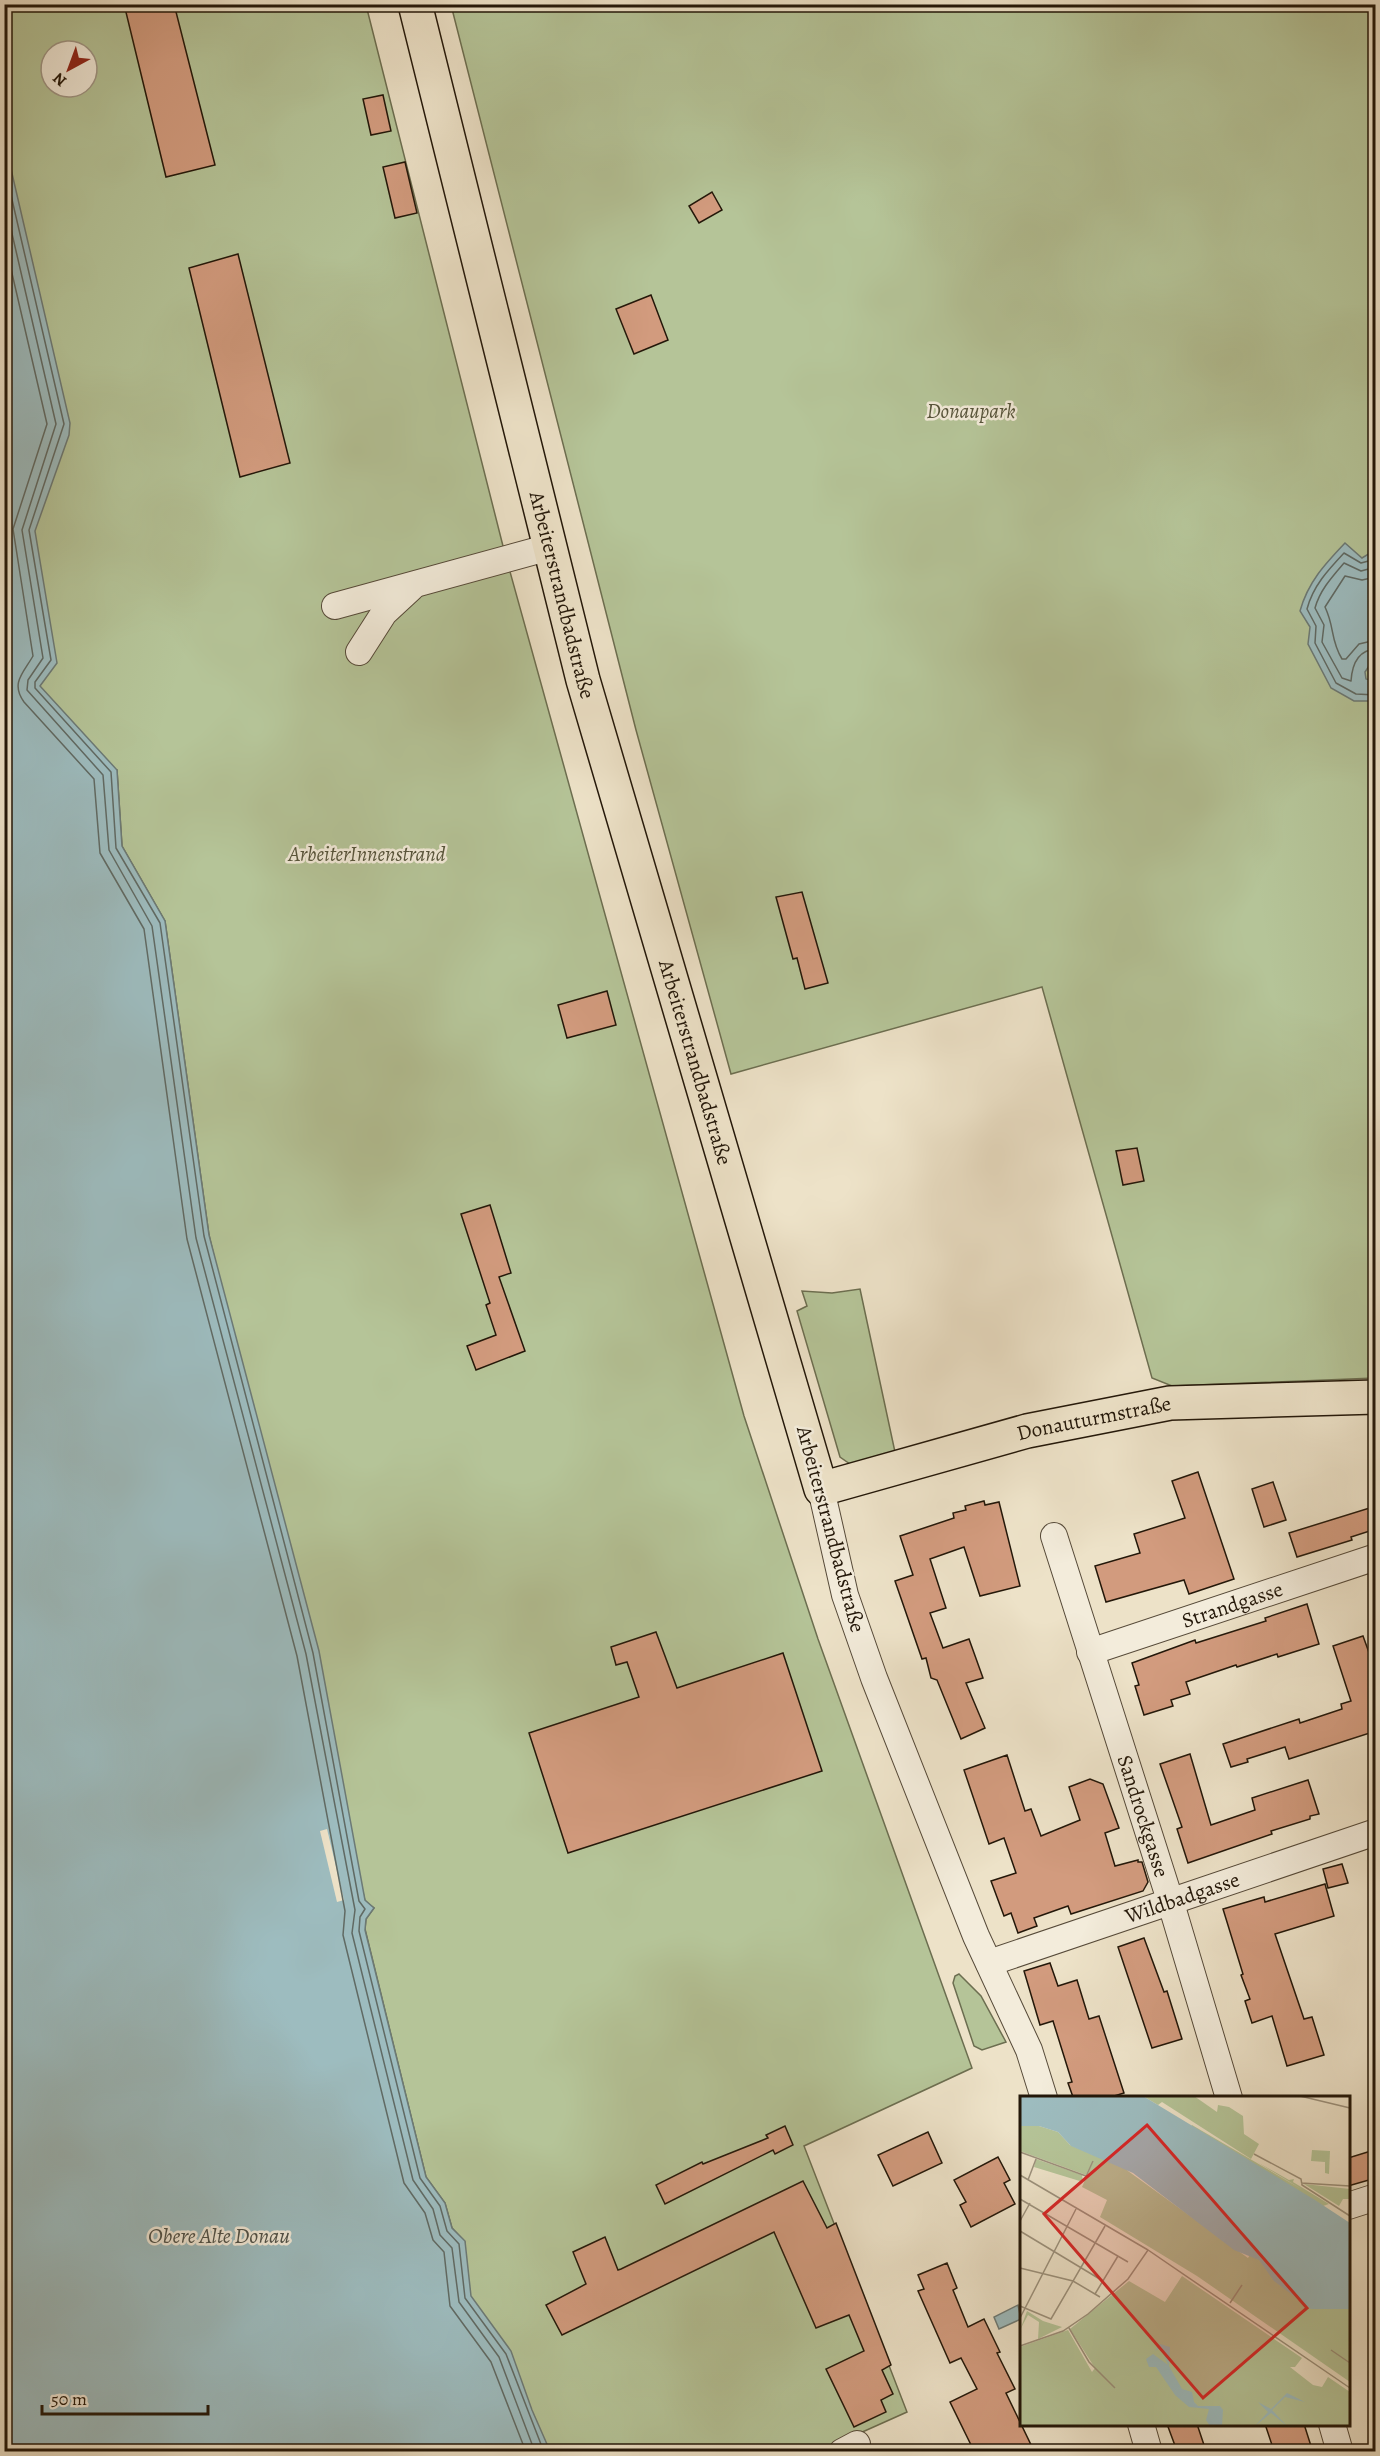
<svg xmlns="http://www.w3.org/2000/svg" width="1380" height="2456" viewBox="0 0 1380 2456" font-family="Alegreya,serif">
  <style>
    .green { fill: #b5c498; stroke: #6c6e50; stroke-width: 1.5; fill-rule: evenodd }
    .water { fill: #9dbcbf; stroke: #6c7a76; stroke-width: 1.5 }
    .pier { fill: #ede2c8 }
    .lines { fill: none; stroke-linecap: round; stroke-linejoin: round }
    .shore { stroke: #606a64; stroke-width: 1.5 }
    .building { fill: #d29b7e; stroke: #231709; stroke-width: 1.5 }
    .minor-casing { stroke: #564a39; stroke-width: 28 }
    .major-casing { stroke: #231709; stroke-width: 36 }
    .minor { stroke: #f3ecdb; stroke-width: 26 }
    .major { stroke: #ede2c8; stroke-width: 33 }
    .labels { text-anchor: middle; stroke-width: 5; stroke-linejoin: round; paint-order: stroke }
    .park-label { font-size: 21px; font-style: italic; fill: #56543b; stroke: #f3ecdb }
    .street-label { font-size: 21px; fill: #231709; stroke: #f3ecdb }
    .water-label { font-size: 22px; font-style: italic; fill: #4e5149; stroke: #f3ecdb }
    .inset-road { fill: none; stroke: #9c917c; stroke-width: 1.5 }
    .view { fill: #d62828; fill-opacity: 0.15; stroke: #d62828; stroke-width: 3 }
    .inset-edge { fill: none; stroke: #231709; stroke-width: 3 }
  </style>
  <rect width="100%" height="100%" fill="#ede2c8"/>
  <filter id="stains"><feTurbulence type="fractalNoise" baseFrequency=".00333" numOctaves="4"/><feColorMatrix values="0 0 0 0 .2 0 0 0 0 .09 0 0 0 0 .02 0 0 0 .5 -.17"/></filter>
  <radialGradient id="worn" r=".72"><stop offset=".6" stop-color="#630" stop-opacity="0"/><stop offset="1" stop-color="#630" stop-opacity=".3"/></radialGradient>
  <g class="green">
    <path d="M5,5H366L504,550L744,1416L818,1639L972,2068L804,2146L907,2412L820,2451H344L465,2242L452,2228L445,2203L426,2177L365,1929L366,1919L374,1908L365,1901L209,1235L165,921L122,846L117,770L5,771ZM51,51H87V87H51Z"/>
    <polygon points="451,5 1375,5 1375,1378 1172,1386 1152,1378 1042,987 731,1074 636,730"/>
    <polygon points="860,1289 895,1452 850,1464 840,1457 797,1311 807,1306 802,1291 832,1293"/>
    <polygon points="959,1974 981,1996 1006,2042 982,2050 974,2046 953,1983 955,1976"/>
  </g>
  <g class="water">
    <polygon points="4,139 70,423 69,435 35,531 57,663 40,686 117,770 122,846 165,921 209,1235 319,1651 365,1900 374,1908 366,1919 365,1930 426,2177 445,2203 452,2228 465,2241 471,2296 511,2351 532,2410 550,2451 5,2451"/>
    <path d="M1345,543L1362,558L1375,550V662L1371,663L1365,672L1366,679L1375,681V701H1354L1331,688L1308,644L1310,627L1300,611C1308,582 1325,564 1345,543Z"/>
    <polygon points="1018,2305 1021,2319 999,2329 994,2317"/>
  </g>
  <polygon class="pier" points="327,1829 344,1900 337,1902 320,1831"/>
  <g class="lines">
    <g class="shore">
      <polyline points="4,165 64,424 29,530 51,660 35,682 35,688 111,772 116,848 160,923 204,1236 313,1653 359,1901 365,1909 360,1917 359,1931 420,2178 440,2206 447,2231 459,2244 465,2298 506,2354 544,2452"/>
      <polyline points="4,199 56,424 22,530 43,658 28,680 27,690 103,775 109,850 152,926 196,1238 306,1654 355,1910 352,1933 413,2180 433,2209 440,2235 452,2248 459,2302 499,2357 535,2452"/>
      <path d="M4,239L47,424L13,529L33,656C24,672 10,683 24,702L94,779L100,853L144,929L187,1239L297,1656L345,1911L343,1935L404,2183L425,2213L433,2240L444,2252L450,2306L491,2362L526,2452"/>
      <path d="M1376,559L1361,563L1344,553C1328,570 1313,586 1307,609L1316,626L1315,643L1336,683L1356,694L1376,695"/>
      <path d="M1376,567L1361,571L1344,563C1332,577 1320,590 1315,608L1324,625L1322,642L1342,678L1351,681C1352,666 1357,650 1376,649"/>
      <path d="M1376,577L1362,580L1345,576L1325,607C1335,628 1330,639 1342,659H1346L1359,644L1376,640"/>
    </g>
  </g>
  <g class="building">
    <polygon points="124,4 174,4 215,165 166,177"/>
    <polygon points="383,95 391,131 371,135 363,99"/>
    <polygon points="405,162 417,213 395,218 383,167"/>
    <polygon points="712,192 722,210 699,223 689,206"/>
    <polygon points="238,254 290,463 240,477 189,268"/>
    <polygon points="651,295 668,340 634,354 616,309"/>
    <polygon points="802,892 828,983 805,989 797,958 793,959 776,897"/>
    <polygon points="607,991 616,1025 567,1038 558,1005"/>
    <polygon points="1137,1148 1144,1181 1123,1185 1116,1151"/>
    <polygon points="490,1205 511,1273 499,1277 525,1351 476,1370 467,1346 496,1335 486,1305 490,1303 461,1214"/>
    <polygon points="1198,1472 1234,1579 1189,1594 1184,1580 1106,1602 1095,1566 1140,1553 1134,1534 1185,1518 1172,1481"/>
    <polygon points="1273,1482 1286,1520 1264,1527 1252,1489"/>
    <polygon points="984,1501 985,1505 999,1502 1020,1586 980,1596 964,1547 930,1559 946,1608 930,1613 943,1648 969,1639 983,1678 966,1683 985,1728 961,1739 937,1680 931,1678 926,1658 922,1659 895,1581 913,1575 900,1536 954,1518 953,1513 966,1510 965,1506"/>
    <polygon points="1376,1506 1376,1529 1351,1537 1352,1540 1297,1557 1289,1533"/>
    <polygon points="1307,1604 1319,1644 1278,1657 1277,1654 1237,1667 1236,1665 1186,1682 1190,1694 1171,1700 1173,1706 1144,1715 1135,1686 1139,1685 1132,1663 1195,1640 1196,1643 1266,1621 1265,1618"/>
    <polygon points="656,1632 677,1688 783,1653 822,1771 568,1853 529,1733 639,1697 627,1662 616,1665 611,1647"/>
    <polygon points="1363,1636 1376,1672 1376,1731 1289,1759 1285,1747 1247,1759 1248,1762 1231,1767 1223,1744 1299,1719 1300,1723 1342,1709 1341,1704 1351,1701 1333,1646"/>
    <polygon points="1190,1754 1211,1825 1255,1810 1252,1798 1308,1780 1319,1814 1310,1816 1310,1819 1271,1831 1272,1834 1188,1863 1177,1829 1182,1827 1160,1764"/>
    <polygon points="1007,1755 1025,1811 1031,1809 1041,1836 1080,1820 1069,1787 1090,1779 1103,1784 1119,1828 1105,1833 1115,1866 1138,1860 1138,1862 1142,1862 1148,1882 1143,1891 1071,1914 1068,1906 1034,1918 1037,1926 1018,1933 1011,1913 1004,1916 991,1881 1016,1873 1004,1838 989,1844 964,1770"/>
    <polygon points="1342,1864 1348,1883 1328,1888 1323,1869"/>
    <polygon points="1325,1884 1334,1916 1275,1934 1304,2019 1312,2017 1324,2055 1287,2066 1272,2016 1252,2023 1245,2001 1250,1999 1241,1975 1243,1974 1223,1909 1264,1897 1265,1902"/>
    <polygon points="1144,1938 1164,1992 1167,1991 1182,2039 1152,2048 1118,1947"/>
    <polygon points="1050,1963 1058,1986 1077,1980 1089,2019 1099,2016 1124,2093 1111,2097 1073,2097 1068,2083 1072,2082 1053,2021 1040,2025 1024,1971"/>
    <polygon points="785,2126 793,2145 775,2154 773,2150 665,2204 656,2185 702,2162 703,2164 768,2138 766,2135"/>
    <polygon points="928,2132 942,2163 893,2186 878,2155"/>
    <polygon points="1371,2151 1376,2178 1348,2186 1348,2158"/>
    <polygon points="998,2157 1010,2180 1004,2183 1015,2204 971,2227 960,2205 966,2202 954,2180"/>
    <polygon points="803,2181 827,2228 836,2223 891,2365 882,2370 893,2394 881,2400 886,2412 854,2427 826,2369 864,2351 849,2315 816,2328 774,2232 562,2335 546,2305 586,2284 573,2252 605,2237 618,2270 621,2269"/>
    <polygon points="947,2263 957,2288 953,2290 968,2327 984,2319 1000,2352 997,2353 1015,2389 1006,2393 1034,2451 974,2451 950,2402 977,2389 961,2358 950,2363 918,2291 924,2289 918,2275"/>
    <polygon points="1167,2424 1197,2424 1206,2451 1177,2451"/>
    <polygon points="1265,2424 1304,2424 1311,2446 1294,2451 1274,2451"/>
  </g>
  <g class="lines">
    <defs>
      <g id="minor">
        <polyline points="335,606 550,547"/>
        <polyline points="359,652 384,613 411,588"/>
        <polyline points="821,1489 845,1595 874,1678 976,1936 1029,2050 1044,2098"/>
        <path id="s1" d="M1054,1536L1170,1900L1229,2098"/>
        <path id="s2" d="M1090,1652L1376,1557"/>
        <path id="s3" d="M989,1963L1376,1832"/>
        <polyline points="1348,2206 1376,2197"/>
        <polyline points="1141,2424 1149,2452"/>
        <polyline points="1332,2424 1340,2452"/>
        <polyline points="842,2452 857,2444"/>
      </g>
      <g id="major">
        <path id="s4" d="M415,4L583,680L821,1489L1027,1431L1170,1403L1376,1397"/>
      </g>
    </defs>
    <use href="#minor" class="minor-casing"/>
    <use href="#major" class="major-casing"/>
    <use href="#minor" class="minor"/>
    <use href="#major" class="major"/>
  </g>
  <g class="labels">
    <g class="park-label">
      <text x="971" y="418">Donaupark</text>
      <text x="367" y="861">ArbeiterInnenstrand</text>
    </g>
    <g class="street-label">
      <text dy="7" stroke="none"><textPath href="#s4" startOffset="609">Arbeiterstrandbadstraße</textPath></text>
      <text dy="7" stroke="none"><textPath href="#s4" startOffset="1095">Arbeiterstrandbadstraße</textPath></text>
      <text dy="7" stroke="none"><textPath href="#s4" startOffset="1822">Donauturmstraße</textPath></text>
      <text transform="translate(831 1529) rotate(75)" y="7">Arbeiterstrandbadstraße</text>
      <text dy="7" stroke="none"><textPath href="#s2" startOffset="150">Strandgasse</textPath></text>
      <text dy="7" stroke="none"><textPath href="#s1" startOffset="294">Sandrockgasse</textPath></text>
      <text dy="7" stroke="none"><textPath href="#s3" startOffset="204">Wildbadgasse</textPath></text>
    </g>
    <g class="water-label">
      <text x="219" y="2243">Obere Alte Donau</text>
    </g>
  </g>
  <g transform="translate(1020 2096)">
    <rect width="330" height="330" fill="#ede2c8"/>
    <path d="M123,0H174L197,16L198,9L209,11L223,20L224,38L239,48L231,63L142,6L138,9ZM172,29L283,94L237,66L269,84L274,83L273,86L309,108L303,110L267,89L170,32ZM0,30H19L38,36L50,49L76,60L84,42L108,75L228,162L236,149L330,180V286L177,180L80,121L87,104L62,91L73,66L66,79L0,55ZM292,54L310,55L309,78L305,77V66L291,65ZM16,63L62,79L63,86L14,71ZM284,88L330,93V103H323L319,110ZM162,180L282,262L275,271H270L293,289L302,291L308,281L330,296V330H0V251L48,234L72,276L75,272L50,233L109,185L145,206ZM7,215L23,225L42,231L18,243L19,226L8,219L0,234Z" fill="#b5c498"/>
    <path d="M0,0H123L295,104L330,127V213H291L254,185L239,164L214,154L113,77L51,50L38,36L19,30H0ZM140,248L150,251L149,270L162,293L172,296L174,306L178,310H200L203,314L202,330H190L186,324L189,313L169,311L155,299L136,271H129L126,263L133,258L148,269L141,251L135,255ZM267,297L285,306L265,301L252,314L267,330L251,317L235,330L248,316L238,306L251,313Z" fill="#9dbcbf"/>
    <path class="inset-road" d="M280,0L330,12M0,56L66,80M234,58L281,83L282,89L330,120M0,79L128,154M8,84L16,63M64,85L73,65M281,87L330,90M0,103L108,166M0,125L10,107M0,135L83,185M0,172L53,185L80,201M75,198L98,160M210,207L222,189M0,210L31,223L85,130M0,222L56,113M49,232L69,266L95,292M0,250L43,235L68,218L108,183L128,154L330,292M311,254L330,267"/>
    <path class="view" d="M127,29L287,212L183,302L24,118Z"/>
    <rect width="330" height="330" class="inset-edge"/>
  </g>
  <rect width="1380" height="2456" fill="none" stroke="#ede2c8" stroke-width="24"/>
  <rect x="6" y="6" width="1368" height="2444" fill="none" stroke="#231709" stroke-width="3"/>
  <rect x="12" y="12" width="1356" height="2432" fill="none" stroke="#231709" stroke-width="1.5"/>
  <g transform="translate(69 69) rotate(221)"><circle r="28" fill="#f3ecdb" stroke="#a09787" stroke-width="1.5"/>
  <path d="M0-4.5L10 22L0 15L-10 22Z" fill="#8f2418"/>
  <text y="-9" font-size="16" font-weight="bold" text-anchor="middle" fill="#231709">N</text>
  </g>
  <path d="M42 2405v9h166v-9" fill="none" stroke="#231709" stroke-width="3"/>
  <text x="51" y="2405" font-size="18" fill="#231709" stroke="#f3ecdb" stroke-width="4.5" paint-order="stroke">50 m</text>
  <rect width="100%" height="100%" filter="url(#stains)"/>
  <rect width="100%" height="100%" fill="url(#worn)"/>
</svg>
